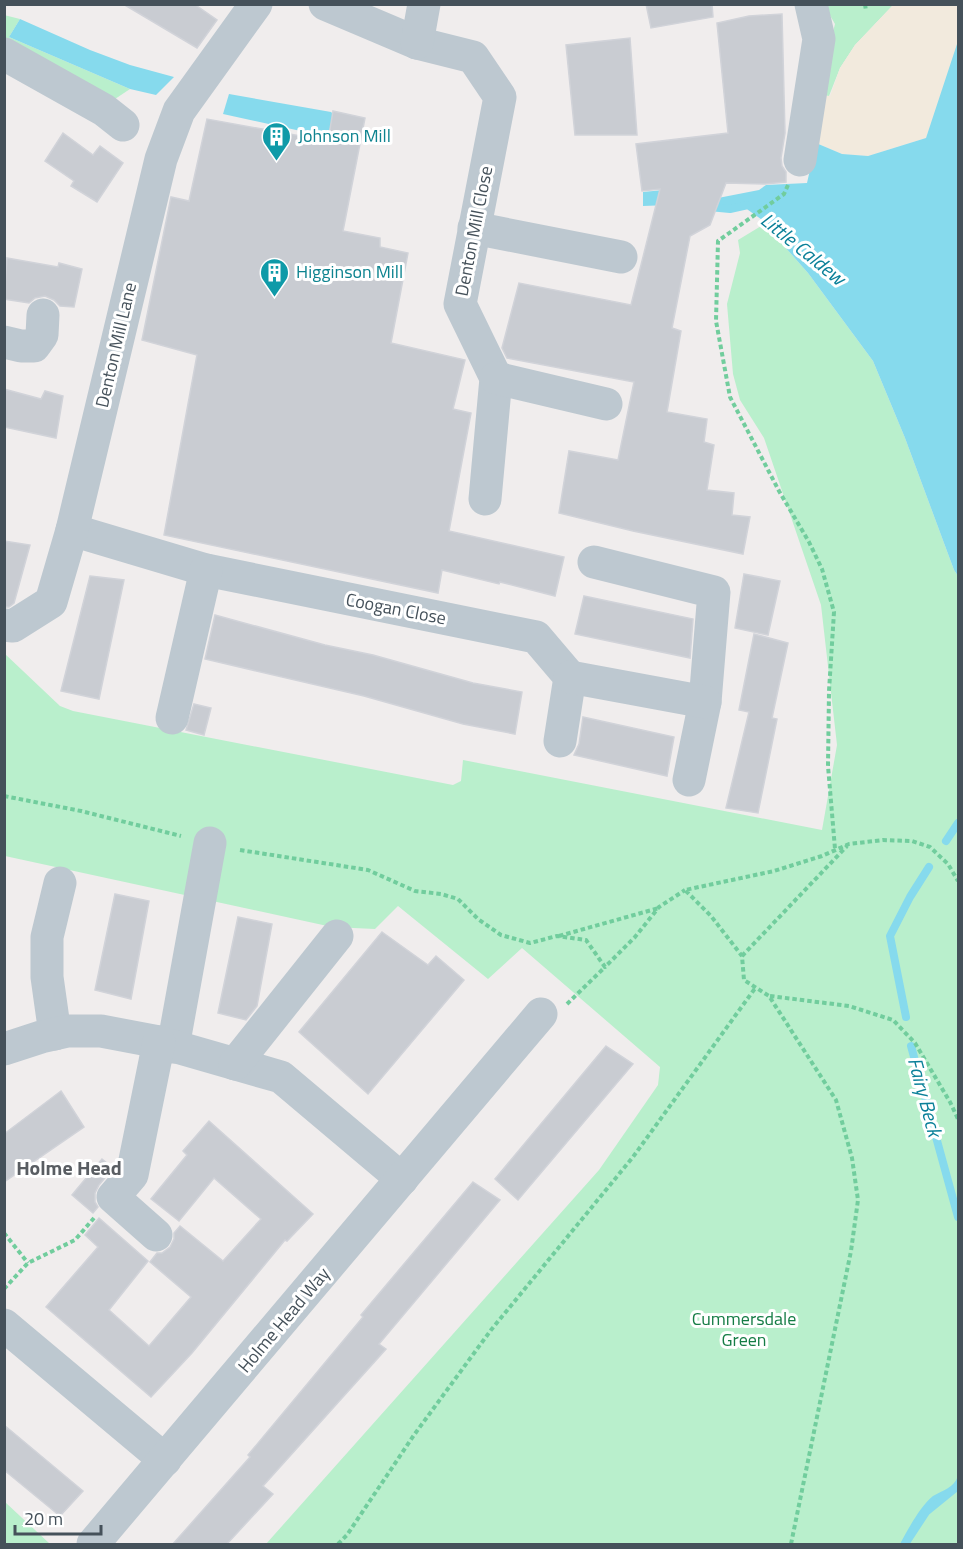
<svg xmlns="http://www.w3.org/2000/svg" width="963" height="1549" viewBox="0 0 963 1549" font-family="'Titillium Web',sans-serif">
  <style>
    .green { fill: #b9efcc }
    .sand { fill: #f2eadd }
    .water { fill: #86daed }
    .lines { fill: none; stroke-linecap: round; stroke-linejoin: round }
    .stream { stroke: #86daed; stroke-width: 8 }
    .building { fill: #c9ccd2; stroke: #d1d3d9; stroke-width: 1.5 }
    .path { stroke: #71cd9d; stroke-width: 4; stroke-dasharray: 4.5 3; stroke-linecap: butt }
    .minor { stroke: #bdc8d0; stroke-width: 33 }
    .labels { text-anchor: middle; stroke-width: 6; stroke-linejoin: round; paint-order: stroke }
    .culture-label { font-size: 18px; fill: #0d838f; stroke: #fff; text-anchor: start }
    .street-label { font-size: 18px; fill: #45515a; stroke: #fff }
    .park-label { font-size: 18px; fill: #157c45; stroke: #fff }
    .water-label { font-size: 20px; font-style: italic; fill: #0b8099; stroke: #fff }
    .neighbourhood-label { font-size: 20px; font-weight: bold; fill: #595d62; stroke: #fff }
  </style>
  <rect width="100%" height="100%" fill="#f0eded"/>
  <g class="green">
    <polygon points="824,5 893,5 855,45 840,68 829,96 817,95 835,24"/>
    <polygon points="4,15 20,19 9,37 130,89 115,99 5,44"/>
    <polygon points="771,220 776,224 785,247 808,273 873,361 905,438 954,570 958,576 958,1544 266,1544 599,1170 658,1085 660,1067 522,948 488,979 398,906 375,929 332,927 5,856 4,653 60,706 73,711 453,785 461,781 463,760 822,830 837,745 821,605 764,438 740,400 733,374 727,304 740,253 738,240"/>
    <polygon points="4,1502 5,1502 50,1544 5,1544"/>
  </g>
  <polygon class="sand" points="893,5 958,5 958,47 926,138 868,156 842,154 816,143 817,95 830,96 840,68 855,45"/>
  <g class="water">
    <polygon points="20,19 90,50 130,65 174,77 156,95 130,89 9,37"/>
    <polygon points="958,41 958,576 954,570 905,438 873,361 808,273 785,247 776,224 748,205 730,209 716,209 695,204 643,206 643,192 674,189 718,198 759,190 766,185 807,183 816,143 842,154 868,156 926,138"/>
    <polygon points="229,94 331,112 333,114 328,137 223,114"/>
    <path d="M958,1476L957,1488L926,1512L905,1544H900C907,1531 921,1505 933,1496C943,1490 954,1488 958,1476Z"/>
  </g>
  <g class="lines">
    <g class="stream">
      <polyline points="709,207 730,209 748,205 783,230"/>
      <polyline points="946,841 958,823"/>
      <polyline points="906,1017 890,936 910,897 929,867"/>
      <polyline points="911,1046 958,1217"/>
      <polyline points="905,1544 926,1512 958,1486"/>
    </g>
  </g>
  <g class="building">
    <polygon points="123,4 194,4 217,20 197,48"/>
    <polygon points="646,4 712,4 713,17 651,28"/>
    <polygon points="782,14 785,133 781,158 782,166 786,172 786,182 765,184 726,183 710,225 690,236 672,328 681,331 667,412 707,419 704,442 714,445 707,490 734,493 732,515 750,517 743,554 633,531 559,513 569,451 618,460 634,382 507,358 502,348 519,283 631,305 660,189 642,191 636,144 728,133 717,23 749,16"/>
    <polygon points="630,38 637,135 575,135 566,45"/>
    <polygon points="333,111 365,118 343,231 380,238 380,247 408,253 391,343 465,360 453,409 471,413 449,531 564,557 555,596 500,582 499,584 442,570 438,593 164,535 197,355 142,340 171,197 189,201 207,119 328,141"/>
    <polygon points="63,133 93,155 100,146 123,163 97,202 71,186 74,181 45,161"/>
    <polygon points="7,258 58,267 59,263 82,269 74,307 60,306 54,300 45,296 35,298 29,303 4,299"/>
    <polygon points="4,389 41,399 45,391 63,396 56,438 4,427"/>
    <polygon points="4,541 30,545 14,603 9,607 4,607"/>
    <polygon points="744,574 780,581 768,635 735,628"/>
    <polygon points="90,576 124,580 99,699 61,691"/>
    <polygon points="584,596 693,619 690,658 575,634"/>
    <polygon points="215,615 325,645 373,655 473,683 522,692 515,734 463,724 364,696 205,659"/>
    <polygon points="754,634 788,643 772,718 777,719 758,813 726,808 749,712 739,710"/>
    <polygon points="194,704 211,708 204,735 186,730"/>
    <polygon points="583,717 674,737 667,776 574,755 579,744"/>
    <polygon points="115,894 149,901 131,999 95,990"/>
    <polygon points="238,917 272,924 257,1006 246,1020 218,1013"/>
    <polygon points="382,932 428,965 436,956 464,980 368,1094 299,1032"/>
    <polygon points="606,1046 633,1064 518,1200 495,1179"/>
    <polygon points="61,1091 84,1127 4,1182 4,1134"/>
    <polygon points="209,1121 313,1214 287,1241 285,1240 192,1353 151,1397 46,1307 98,1247 85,1235 99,1218 148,1261 109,1310 149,1346 191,1297 150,1262 157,1253 162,1253 170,1247 174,1239 174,1233 180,1226 223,1261 261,1219 214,1178 179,1221 151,1199 187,1155 183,1151"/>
    <polygon points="102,1159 113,1168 99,1185 95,1193 95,1202 98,1207 93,1213 72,1195"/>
    <polygon points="473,1182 500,1200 379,1344 386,1349 263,1486 273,1494 226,1545 172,1545 250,1457 248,1455 363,1317 361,1315"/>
    <polygon points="4,1425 83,1491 60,1516 4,1470"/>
  </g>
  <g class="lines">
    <g class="path">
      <polyline points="865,4 866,11"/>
      <polyline points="788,185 784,194 718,241 716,321 730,397 779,491 809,542 822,569 834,612 829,691 828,766 835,849"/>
      <polyline points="4,796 81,811 181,836"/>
      <polyline points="240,850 368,870 415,891 441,894 458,899 478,919 501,935 530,943 557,936 586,940 605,967 635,937 659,907 685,890"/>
      <polyline points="559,936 659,908"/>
      <polyline points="742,956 847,846"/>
      <polyline points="770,996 849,1006 893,1020 915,1043 950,1102 958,1119"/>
      <polyline points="567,1004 605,967"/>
      <polyline points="4,1233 28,1263"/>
      <polyline points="4,1289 28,1263 75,1240 94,1218"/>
      <polyline points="338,1544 347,1535 414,1435 491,1330 633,1157 756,987"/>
      <polyline points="791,1544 851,1251 858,1200 852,1158 836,1100 769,996 744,980 742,956 711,916 685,890 774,871 822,856 849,844 883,840 912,841 930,847 948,864 958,881"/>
    </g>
    <g class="minor">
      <polyline points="325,4 417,43 473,57 500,97 460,304 496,378 485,499"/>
      <polyline points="417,43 424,4"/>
      <polyline points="4,54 104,110 123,125"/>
      <polyline points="800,160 819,39 811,4"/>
      <polyline points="474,228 621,257"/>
      <polyline points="4,342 21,346 34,346 42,335 43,315"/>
      <polyline points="496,378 606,404"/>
      <polyline points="72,530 206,570 536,637 570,677 560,741"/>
      <polyline points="594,562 714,592 705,702 689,780"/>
      <polyline points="4,625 13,626 51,602 72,530 161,159 179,111 256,4"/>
      <polyline points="570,677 705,702"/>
      <polyline points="172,718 206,570"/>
      <polyline points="55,1034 47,977 47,937 60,883"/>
      <polyline points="173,1047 210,843"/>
      <polyline points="4,1049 41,1037 68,1031 101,1031 159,1042 281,1077 402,1179"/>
      <polyline points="235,1064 337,936"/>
      <polyline points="156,1235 113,1197 132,1175 159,1042"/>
      <polyline points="4,1325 165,1460"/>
      <polyline points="93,1544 541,1014"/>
    </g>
  </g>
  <defs>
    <symbol id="building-pin" viewBox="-11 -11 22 30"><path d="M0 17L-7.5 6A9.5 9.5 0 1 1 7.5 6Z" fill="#0f9aa8" stroke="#fff"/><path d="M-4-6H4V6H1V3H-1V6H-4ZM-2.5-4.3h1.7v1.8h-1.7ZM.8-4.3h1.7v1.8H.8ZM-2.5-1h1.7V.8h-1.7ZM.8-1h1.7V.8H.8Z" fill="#fff"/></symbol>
  </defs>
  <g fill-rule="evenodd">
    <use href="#building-pin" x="260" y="120" width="33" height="45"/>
    <use href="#building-pin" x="258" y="256" width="33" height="45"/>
  </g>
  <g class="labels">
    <g class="culture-label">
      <text x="298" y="142">Johnson Mill</text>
      <text x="296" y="278">Higginson Mill</text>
    </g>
    <g class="street-label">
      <text transform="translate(474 231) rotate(-79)" y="6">Denton Mill Close</text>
      <text transform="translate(116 345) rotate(-77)" y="6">Denton Mill Lane</text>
      <text transform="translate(396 609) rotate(11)" y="6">Coogan Close</text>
      <text transform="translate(284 1320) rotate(-50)" y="6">Holme Head Way</text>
    </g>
    <g class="park-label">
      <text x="744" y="1325">Cummersdale<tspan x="744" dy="21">Green</tspan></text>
    </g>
    <g class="water-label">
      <text transform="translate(803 249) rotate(39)" y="7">Little Caldew</text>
      <text transform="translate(925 1097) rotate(75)" y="7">Fairy Beck</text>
    </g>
    <g class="neighbourhood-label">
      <text x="69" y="1175">Holme Head</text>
    </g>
  </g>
  <rect width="963" height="1549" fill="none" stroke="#45515a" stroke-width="12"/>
  <path d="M15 1525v9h86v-9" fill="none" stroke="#45515a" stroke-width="3"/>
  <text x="24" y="1525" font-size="18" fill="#45515a" stroke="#ffffff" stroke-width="4.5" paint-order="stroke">20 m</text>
</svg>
